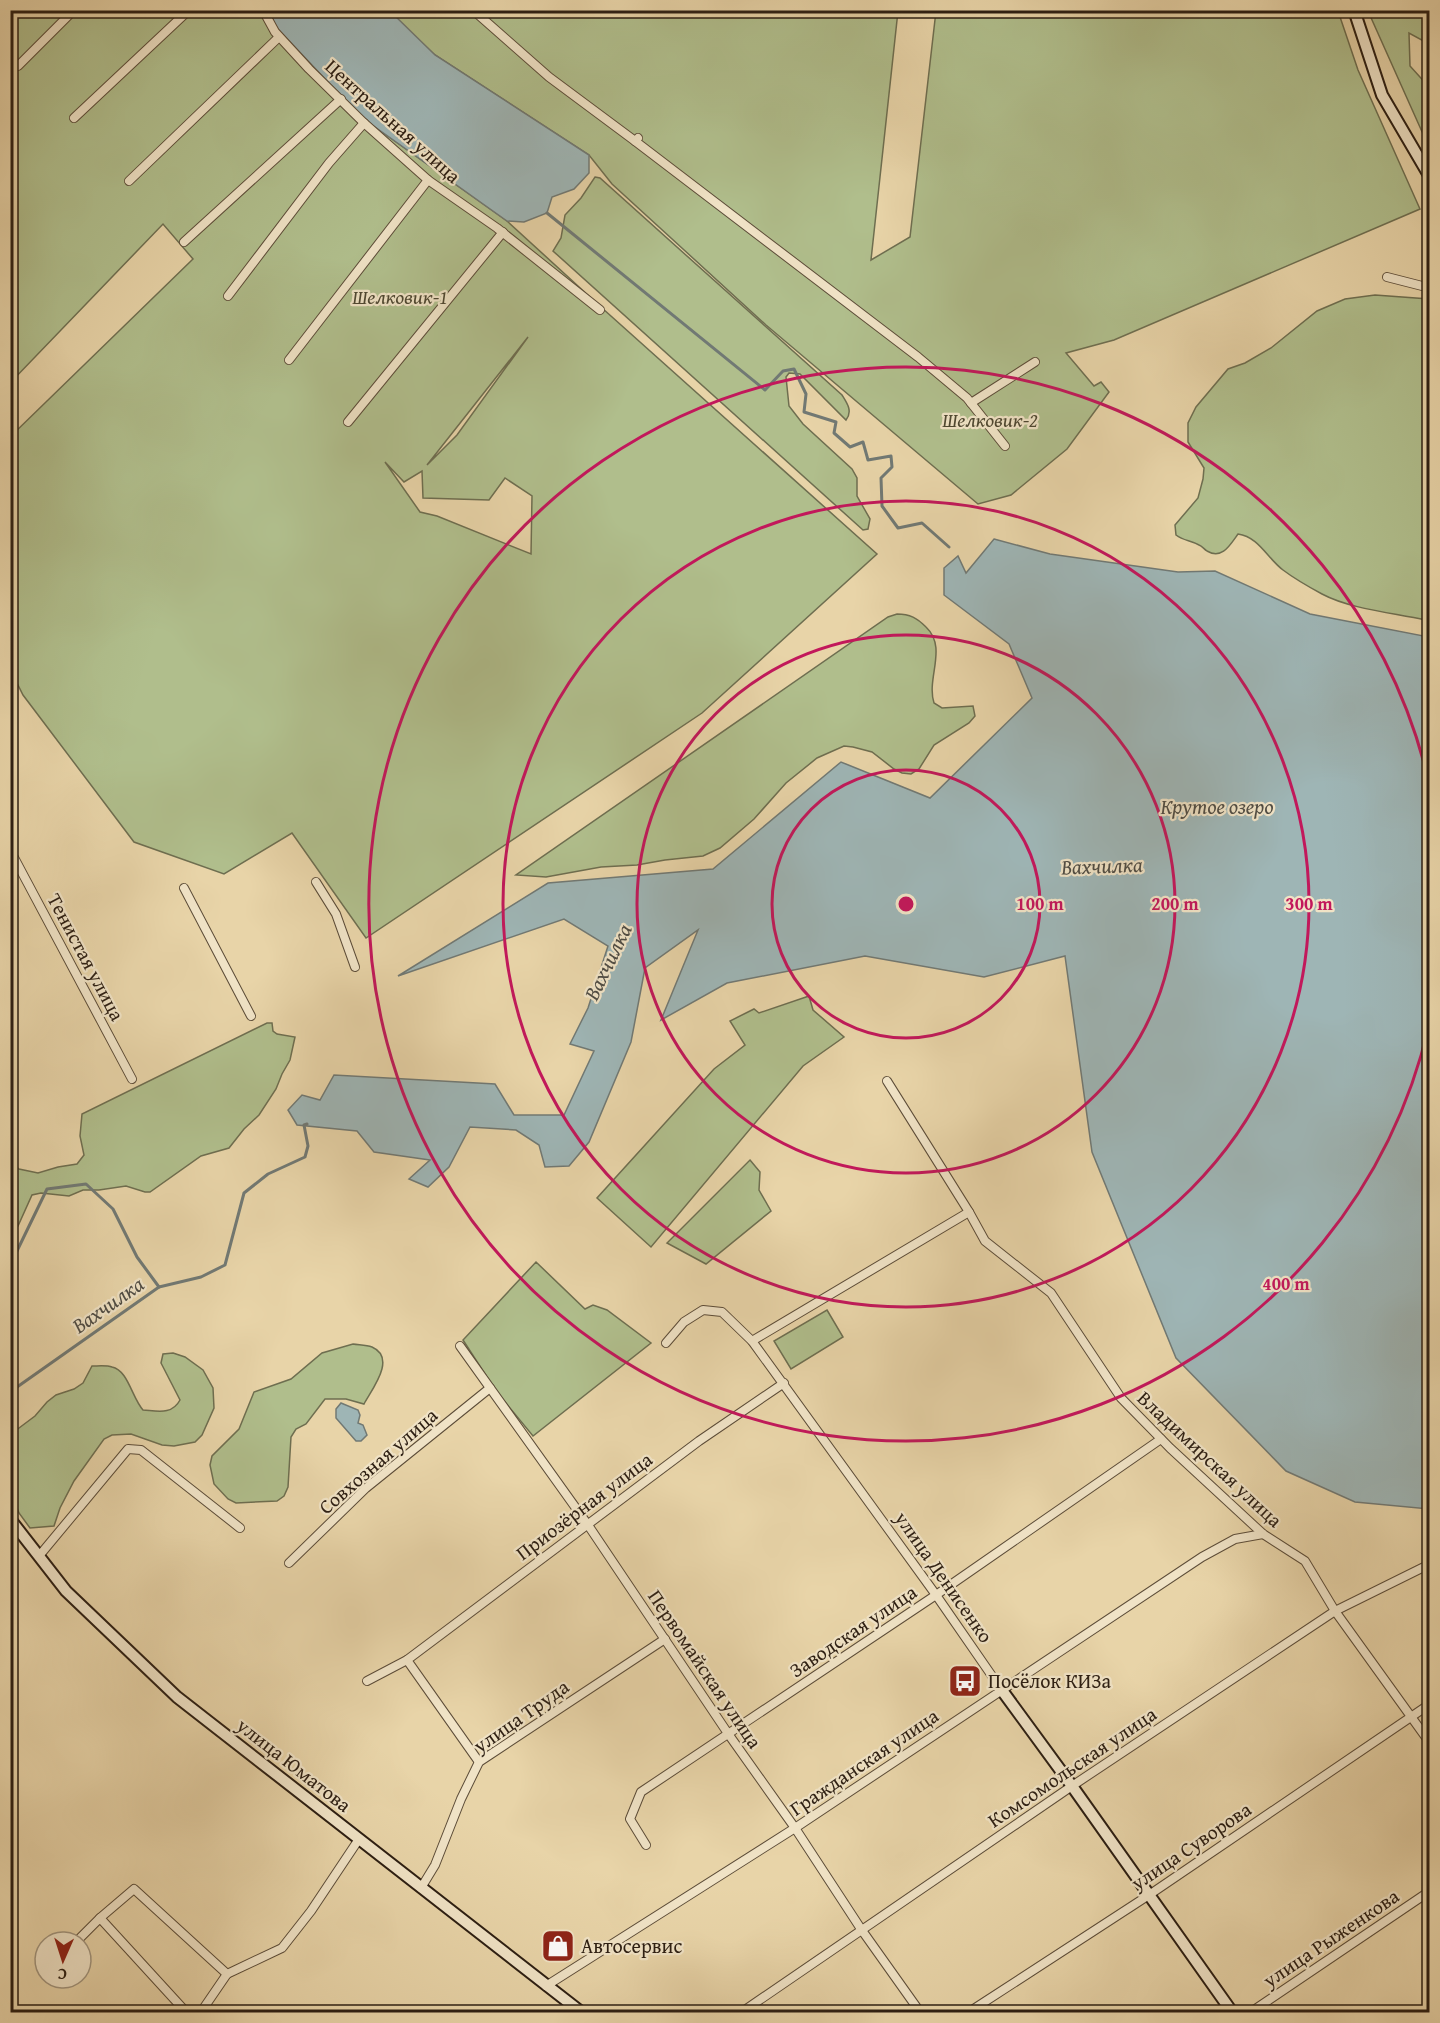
<svg xmlns="http://www.w3.org/2000/svg" width="1440" height="2023" viewBox="0 0 1440 2023" font-family="'Gentium Book Plus',serif">
  <style>
    .green { fill: #b0be8c; stroke: #6e6e50; stroke-width: 1.5; fill-rule: evenodd }
    .water { fill: #9eb5b5; stroke: #717974; stroke-width: 1.5 }
    .lines { fill: none; stroke-linecap: round; stroke-linejoin: round }
    .stream { stroke: #717974; stroke-width: 3 }
    .street-casing { stroke: #5c4c38; stroke-width: 10 }
    .secondary-casing { stroke: #2d1f13; stroke-width: 14 }
    .street { stroke: #f0e3c6; stroke-width: 8 }
    .secondary { stroke: #f0e3c6; stroke-width: 10 }
    .ring { fill: none; stroke: #c2185b; stroke-width: 3 }
    .labels { text-anchor: middle; stroke-width: 4.5; stroke-linejoin: round; paint-order: stroke }
    .street-label { font-size: 20px; fill: #2d1f13; stroke: #f0e3c6 }
    .park-label { font-size: 20px; font-style: italic; fill: #4e4731; stroke: #f0e3c6 }
    .poi-label { font-size: 20px; fill: #2d1f13; stroke: #f0e3c6; text-anchor: start }
    .water-label { font-size: 21px; font-style: italic; fill: #4f4c44; stroke: #f0e3c6 }
    .centre { fill: #c2185b; stroke: #f0e3c6; stroke-width: 3 }
    .ring-label { font-size: 18px; text-anchor: middle; font-weight: bold; fill: #c2185b; stroke: #f0e3c6; stroke-width: 4.5; stroke-linejoin: round; paint-order: stroke }
  </style>
  <rect width="100%" height="100%" fill="#e8d4a8"/>
  <filter id="stains"><feTurbulence type="fractalNoise" baseFrequency=".00333" numOctaves="4"/><feColorMatrix values="0 0 0 0 .2 0 0 0 0 .09 0 0 0 0 .02 0 0 0 .5 -.17"/></filter>
  <radialGradient id="worn" r=".72"><stop offset=".6" stop-color="#630" stop-opacity="0"/><stop offset="1" stop-color="#630" stop-opacity=".3"/></radialGradient>
  <g class="green">
    <path d="M11,11H267L361,117L507,221L602,308L877,554L702,713L366,938L292,833L224,874L134,842L23,695L11,671V436L193,259L163,224L11,382ZM528,337L457,435L427,465ZM385,462L404,482L422,471L423,498L489,500L505,478L532,496L531,554L437,516L420,512Z"/>
    <polygon points="388,11 898,11 871,260 910,237 936,11 1338,11 1358,70 1420,209 1114,340 1066,353 1094,386 1101,382 1109,392 1067,449 1011,495 978,504 766,325 612,184 589,155 435,55"/>
    <polygon points="1368,11 1429,11 1429,44 1409,33 1410,66 1429,87 1429,143 1423,134"/>
    <path d="M595,177L600,178L842,395C847,403 853,411 846,420L800,374L789,373L786,377L789,406L803,424L852,469L857,478V496L870,519L868,529L863,530L553,251L561,238L565,215L581,198Z"/>
    <path d="M1375,295L1429,299L1430,619L1425,620C1394,613 1350,609 1322,594C1309,587 1295,579 1283,570C1267,558 1259,537 1238,534C1230,545 1222,560 1207,551C1204,549 1202,546 1199,545C1190,540 1184,541 1176,535L1175,525L1198,498L1203,479L1204,468L1188,442V423L1196,407L1228,369L1245,363L1271,348L1317,311L1345,299Z"/>
    <path d="M897,614C910,614 917,618 926,627C948,648 926,678 934,703L942,708L973,706L975,716L969,723L934,745L919,769L911,774L902,773L894,769L872,752L853,747L844,746L817,758L786,783L754,819L720,848L703,856L665,860L637,865L601,867L546,877L516,875L888,617Z"/>
    <polygon points="809,996 813,1010 844,1037 803,1066 651,1247 597,1198 714,1069 745,1045 730,1021 754,1009 759,1013"/>
    <polygon points="267,1023 272,1023 273,1031 277,1034 295,1037 290,1060 282,1074 276,1089 259,1115 244,1129 229,1148 201,1156 150,1192 145,1192 126,1186 99,1190 83,1190 69,1196 41,1193 32,1195 18,1226 11,1231 11,1164 19,1169 38,1173 58,1167 77,1164 84,1155 80,1136 82,1114"/>
    <polygon points="750,1160 760,1172 759,1190 771,1211 706,1264 667,1243"/>
    <polygon points="536,1262 585,1309 593,1305 607,1310 651,1343 533,1436 496,1391 463,1340"/>
    <polygon points="827,1310 843,1337 791,1369 774,1341"/>
    <path d="M353,1344C359,1345 366,1345 372,1347C397,1358 372,1389 364,1404L346,1399H325L306,1424L296,1429L291,1437L288,1487L284,1496L277,1501L236,1503L228,1499L214,1484L210,1465L212,1456L239,1429L254,1392L291,1379L322,1353Z"/>
    <path d="M173,1353L185,1357L203,1370L213,1388L214,1408L202,1435L195,1442L174,1446L162,1445L131,1434L112,1435L104,1439L74,1481L60,1508L54,1526L30,1528L19,1513L11,1493V1434L35,1416L47,1402L56,1395L74,1389L83,1383L92,1366C98,1366 107,1365 112,1367C128,1370 132,1398 143,1410C158,1411 172,1415 180,1400L161,1363L163,1354Z"/>
  </g>
  <g class="water">
    <polygon points="267,11 390,11 435,55 589,155 589,173 574,189 552,197 547,213 524,222 507,221 361,117 277,28"/>
    <polygon points="994,539 1050,554 1178,572 1215,571 1310,614 1429,637 1429,1509 1355,1502 1286,1471 1176,1358 1092,1152 1065,956 984,977 865,956 727,983 661,1020 698,930 645,968 631,1042 589,1142 569,1166 545,1167 539,1145 516,1130 470,1127 449,1167 428,1187 409,1179 430,1160 374,1152 357,1131 297,1125 288,1110 302,1095 320,1100 334,1075 495,1084 514,1115 564,1115 594,1051 570,1044 588,1008 608,946 564,919 398,976 548,883 713,869 841,762 930,798 1032,698 1009,644 944,595 944,568 958,556 966,573"/>
    <polygon points="341,1403 358,1410 360,1415 358,1423 363,1425 367,1435 361,1441 356,1441 336,1418 336,1409"/>
  </g>
  <g class="lines">
    <g class="stream">
      <polyline points="547,213 765,390 783,371 794,369 806,394 804,412 836,422 834,433 850,447 863,442 868,460 891,456 892,467 881,478 882,506 898,528 922,523 949,547"/>
      <polyline points="10,1259 16,1253 47,1189 86,1184 113,1209 137,1257 159,1287"/>
      <polyline points="10,1392 159,1287 201,1277 225,1265 244,1193 268,1174 305,1157 308,1146 304,1125 307,1124"/>
    </g>
    <defs>
      <g id="street">
        <polyline points="263,10 275,32 309,69 364,123 428,180 497,228 600,310"/>
        <polyline points="473,10 549,77 635,141 638,138"/>
        <polyline points="18,66 74,10"/>
        <polyline points="74,118 189,10"/>
        <polyline points="635,141 918,357 967,398 1005,446"/>
        <polyline points="129,181 279,37"/>
        <polyline points="184,242 341,99"/>
        <polyline points="1387,277 1430,288"/>
        <polyline points="228,296 329,163 364,123"/>
        <polyline points="289,360 428,180"/>
        <polyline points="971,403 1035,362"/>
        <polyline points="348,422 503,232"/>
        <polyline points="10,850 132,1079"/>
        <polyline points="316,882 336,914 355,967"/>
        <polyline points="184,888 251,1016"/>
        <polyline points="887,1081 969,1212 985,1241 1051,1293 1121,1398 1170,1448 1263,1534 1305,1561 1335,1611 1430,1743"/>
        <polyline points="752,1341 969,1212"/>
        <polyline points="666,1343 684,1322 703,1310 722,1312 752,1341 936,1595 1001,1689"/>
        <polyline points="460,1346 588,1525 729,1735 795,1828 861,1929 920,2012"/>
        <polyline points="39,1556 128,1449 141,1450 240,1528"/>
        <polyline points="289,1563 366,1488 490,1388"/>
        <polyline points="367,1681 407,1660"/>
        <polyline points="479,1762 407,1660 699,1441 784,1383"/>
        <polyline points="646,1845 630,1819 641,1792 936,1595 1161,1439"/>
        <polyline points="421,1888 435,1865 461,1799 479,1762 665,1639"/>
        <polyline points="100,1918 134,1889 227,1974"/>
        <polyline points="76,1942 100,1918 186,2012"/>
        <polyline points="227,1974 282,1948 311,1911 359,1839"/>
        <polyline points="546,1986 795,1828 1202,1557 1235,1539 1263,1534"/>
        <polyline points="201,2012 227,1974"/>
        <polyline points="742,2012 1072,1786 1335,1611 1430,1564"/>
        <polyline points="969,2012 1149,1895 1430,1704"/>
        <polyline points="1251,2012 1430,1891"/>
      </g>
      <g id="secondary">
        <polyline points="1354,10 1382,95 1430,177"/>
        <polyline points="10,1519 66,1591 177,1697 581,2012"/>
        <polyline points="1001,1689 1072,1786 1232,2012"/>
      </g>
    </defs>
    <use href="#street" class="street-casing"/>
    <use href="#secondary" class="secondary-casing"/>
    <use href="#street" class="street"/>
    <use href="#secondary" class="secondary"/>
  </g>
  <g class="ring">
    <circle cx="906" cy="904" r="134"/>
    <circle cx="906" cy="904" r="269"/>
    <circle cx="906" cy="904" r="403"/>
    <path d="M1429 1025A537 537 0 1 1 1429 783"/>
  </g>
  <defs>
    <symbol id="bus-square" viewBox="-11 -11 22 22"><rect x="-9" y="-9" width="18" height="18" rx="4" fill="#8f2418" stroke="#f0e3c6"/><path d="M-5-6H5V4H4V6H2V4H-2V6H-4V4H-5ZM-3.5-4V0h7V-4ZM-3.5 1.2v1.5H-2V1.2ZM2 1.2v1.5H3.5V1.2Z" fill="#fff"/></symbol>
    <symbol id="shop-square" viewBox="-11 -11 22 22"><rect x="-9" y="-9" width="18" height="18" rx="4" fill="#8f2418" stroke="#f0e3c6"/><path d="M-5-2.5h2.3a2.7 3.5 0 0 1 5.4 0H5L5.5 6h-11ZM-1.5-2.5h3a1.5 2.3 0 0 0-3 0Z" fill="#fff"/></symbol>
  </defs>
  <g fill-rule="evenodd">
    <use href="#bus-square" x="946" y="1662" width="38" height="38"/>
    <use href="#shop-square" x="539" y="1927" width="38" height="38"/>
  </g>
  <g class="labels">
    <g class="street-label">
      <text transform="translate(393 121) rotate(42)" y="7">Центральная улица</text>
      <text transform="translate(86 957) rotate(62)" y="7">Тенистая улица</text>
      <text transform="translate(1210 1459) rotate(43)" y="7">Владимирская улица</text>
      <text transform="translate(378 1461) rotate(-41)" y="7">Совхозная улица</text>
      <text transform="translate(584 1506) rotate(-37)" y="7">Приозёрная улица</text>
      <text transform="translate(944 1577) rotate(55)" y="7">улица Денисенко</text>
      <text transform="translate(853 1631) rotate(-34)" y="7">Заводская улица</text>
      <text transform="translate(705 1669) rotate(56)" y="7">Первомайская улица</text>
      <text transform="translate(521 1716) rotate(-35)" y="7">улица Труда</text>
      <text transform="translate(864 1762) rotate(-34)" y="7">Гражданская улица</text>
      <text transform="translate(294 1765) rotate(38)" y="7">улица Юматова</text>
      <text transform="translate(1072 1767) rotate(-34)" y="7">Комсомольская улица</text>
      <text transform="translate(1191 1846) rotate(-34)" y="7">улица Суворова</text>
      <text transform="translate(1331 1938) rotate(-34)" y="7">улица Рыженкова</text>
    </g>
    <g class="park-label">
      <text x="400" y="304">Шелковик-1</text>
      <text x="990" y="427">Шелковик-2</text>
    </g>
    <g class="poi-label">
      <text x="988" y="1688">Посёлок КИЗа</text>
      <text x="581" y="1953">Автосервис</text>
    </g>
    <g class="water-label">
      <text x="1217" y="814">Крутое озеро</text>
      <text transform="translate(1102 866) rotate(-2)" y="7">Вахчилка</text>
      <text transform="translate(608 962) rotate(-64)" y="7">Вахчилка</text>
      <text transform="translate(108 1305) rotate(-35)" y="7">Вахчилка</text>
    </g>
  </g>
  <circle cx="906" cy="904" r="9" class="centre"/>
  <g class="ring-label">
    <text x="1040" y="910">100 m</text>
    <text x="1175" y="910">200 m</text>
    <text x="1309" y="910">300 m</text>
    <text x="1286" y="1290">400 m</text>
  </g>
  <rect width="1440" height="2023" fill="none" stroke="#e8d4a8" stroke-width="36"/>
  <rect x="12" y="12" width="1416" height="1999" fill="none" stroke="#2d1f13" stroke-width="3"/>
  <rect x="18" y="18" width="1404" height="1987" fill="none" stroke="#2d1f13" stroke-width="1.5"/>
  <g transform="translate(63 1960) rotate(183)"><circle r="28" fill="#f0e3c6" stroke="#a2957e" stroke-width="1.5"/>
  <path d="M0-4.5L10 22L0 15L-10 22Z" fill="#8f2418"/>
  <text y="-9" font-size="16" font-weight="bold" text-anchor="middle" fill="#2d1f13">С</text>
  </g>
  <rect width="100%" height="100%" filter="url(#stains)"/>
  <rect width="100%" height="100%" fill="url(#worn)"/>
</svg>
